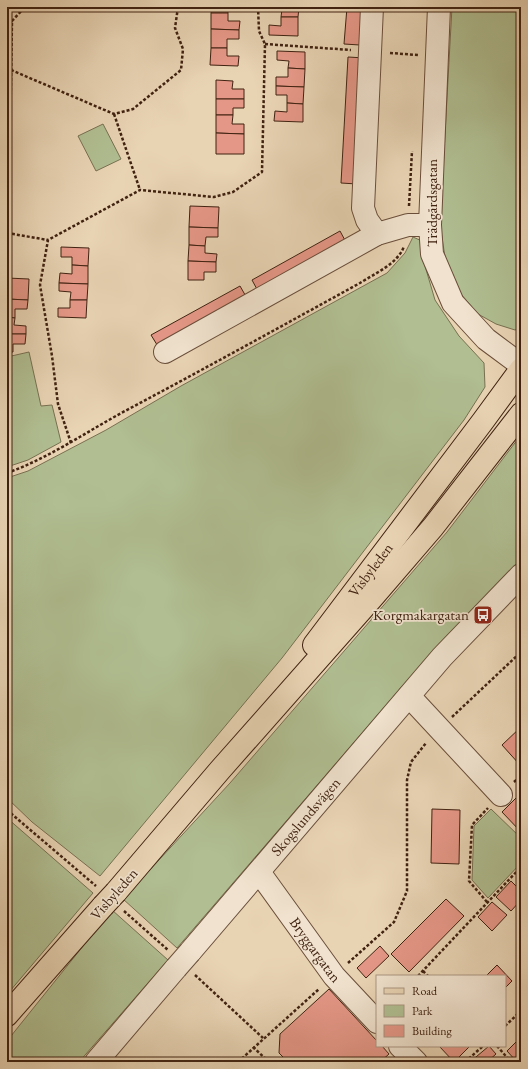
<svg xmlns="http://www.w3.org/2000/svg" width="528" height="1069" viewBox="0 0 528 1069" font-family="'EB Garamond',serif">
  <style>
    .green { fill: #b0be91; stroke: #787051 }
    .building { fill: #e59787; stroke: #402211 }
    .lines { fill: none; stroke-linecap: round; stroke-linejoin: round }
    .minor-casing { stroke: #6a4e3a; stroke-width: 24 }
    .major-casing { stroke: #402211; stroke-width: 24 }
    .path { stroke: #402211; stroke-width: 2.5; stroke-dasharray: 3 2; stroke-linecap: butt }
    .minor { stroke: #f0e2ce; stroke-width: 22 }
    .major { stroke: #e8d3b3; stroke-width: 22 }
    .minor-bridge-casing { stroke: #6a4e3a; stroke-width: 24; stroke-linecap: butt }
    .major-bridge-casing { stroke: #402211; stroke-width: 24; stroke-linecap: butt }
    .minor-bridge { stroke: #f0e2ce; stroke-width: 22 }
    .major-bridge { stroke: #e8d3b3; stroke-width: 22 }
    .labels { text-anchor: middle; stroke-width: 3.5; stroke-linejoin: round; paint-order: stroke }
    .street-label { font-size: 15px; fill: #402211; stroke: #f0e2ce }
    .poi-label { font-size: 15px; fill: #402211; stroke: #f0e2ce; text-anchor: end }
  </style>
  <rect width="100%" height="100%" fill="#e8d3b3"/>
  <filter id="stains"><feTurbulence type="fractalNoise" baseFrequency=".005" numOctaves="4"/><feColorMatrix values="0 0 0 0 .2 0 0 0 0 .09 0 0 0 0 .02 0 0 0 .5 -.17"/></filter>
  <radialGradient id="worn" r=".72"><stop offset=".6" stop-color="#630" stop-opacity="0"/><stop offset="1" stop-color="#630" stop-opacity=".3"/></radialGradient>
  <g class="green">
    <polygon points="452,7 521,7 521,328 515,330 496,324 478,314 461,294 446,263 440,225"/>
    <polygon points="103,124 121,159 96,171 78,136"/>
    <polygon points="413,237 422,241 425,266 435,300 459,336 484,363 485,387 464,420 282,658 100,876 32,822 7,798 7,478 28,471 106,430 181,386 387,273 405,253"/>
    <polygon points="29,352 41,406 52,405 61,442 28,460 7,467 7,357"/>
    <polygon points="521,435 521,559 406,682 177,948 123,899 230,783 447,532"/>
    <polygon points="491,809 521,838 521,863 488,898 472,880 474,826"/>
    <polygon points="7,818 93,893 10,991 7,993"/>
    <polygon points="112,910 168,960 79,1062 7,1062 7,1041"/>
  </g>
  <g class="building">
    <polygon points="212,7 228,7 228,13 211,13"/>
    <polygon points="270,7 299,7 298,17 281,17 282,9 270,9"/>
    <polygon points="347,7 362,7 360,45 344,44"/>
    <polygon points="211,13 228,13 228,21 240,21 239,30 211,29"/>
    <polygon points="281,17 298,17 298,36 269,35 269,25 281,26"/>
    <polygon points="211,29 239,30 239,39 227,39 227,48 211,48"/>
    <polygon points="211,48 227,48 227,56 239,56 238,66 210,65"/>
    <polygon points="277,51 305,52 305,69 288,68 289,61 277,60"/>
    <polygon points="348,57 365,58 357,184 341,183"/>
    <polygon points="288,68 305,69 304,87 276,86 276,77 288,77"/>
    <polygon points="216,80 233,81 232,89 244,89 244,99 216,99"/>
    <polygon points="276,86 304,87 303,104 287,103 287,95 276,95"/>
    <polygon points="216,99 244,99 244,108 233,108 233,115 216,115"/>
    <polygon points="287,103 303,104 303,122 274,121 275,111 287,112"/>
    <polygon points="216,115 233,115 232,124 244,124 244,134 216,133"/>
    <polygon points="216,133 244,134 244,154 216,154"/>
    <polygon points="190,206 219,207 218,228 189,227"/>
    <polygon points="189,227 218,228 218,237 206,237 205,246 189,245"/>
    <polygon points="340,231 347,244 259,293 252,280"/>
    <polygon points="189,245 205,246 205,253 217,254 216,262 188,261"/>
    <polygon points="61,247 89,248 88,266 72,265 72,257 61,257"/>
    <polygon points="188,261 216,262 216,272 204,272 204,280 188,280"/>
    <polygon points="72,265 88,266 88,284 59,283 60,273 72,274"/>
    <polygon points="7,278 29,279 28,300 7,299"/>
    <polygon points="59,283 88,284 87,300 70,300 71,292 59,291"/>
    <polygon points="240,286 248,300 159,348 151,335"/>
    <polygon points="7,299 28,300 27,309 15,309 15,318 7,317"/>
    <polygon points="70,300 87,300 86,318 58,317 58,308 70,308"/>
    <polygon points="7,317 15,318 14,325 26,326 26,334 7,334"/>
    <polygon points="7,334 26,334 25,344 13,344 13,352 7,352"/>
    <polygon points="521,727 521,764 520,765 502,745"/>
    <polygon points="519,795 521,797 521,832 502,812"/>
    <polygon points="432,809 460,810 459,864 431,863"/>
    <polygon points="511,881 521,891 521,900 511,911 496,897"/>
    <polygon points="446,899 464,916 409,972 391,954"/>
    <polygon points="492,902 507,915 492,931 478,917"/>
    <polygon points="380,946 389,956 366,978 357,968"/>
    <polygon points="497,965 512,981 505,988 505,976 486,976"/>
    <polygon points="329,989 377,1041 377,1046 382,1046 389,1054 380,1062 288,1062 279,1053 280,1034"/>
    <polygon points="521,1037 521,1062 517,1062 507,1051"/>
    <polygon points="439,1046 470,1046 454,1062"/>
    <polygon points="489,1046 496,1054 487,1062 470,1062"/>
  </g>
  <g class="lines">
    <defs>
      <g id="minor">
        <polyline points="372,7 363,208 367,220 377,234"/>
        <polyline points="439,7 430,225 432,254 453,303 486,339 521,365"/>
        <polyline points="165,352 377,234 408,225 430,225"/>
        <polyline points="409,696 501,795"/>
        <path id="s1" d="M259,872L334,976L377,1022"/>
        <path id="s2" d="M190,952L442,657L521,575"/>
        <polyline points="400,1046 416,1062"/>
        <polyline points="96,1062 176,968"/>
      </g>
      <g id="major">
        <path id="s3" d="M314,645L483,421L521,369"/>
        <polyline points="116,892 220,770 372,598 433,527 521,414"/>
        <polyline points="7,1015 103,906"/>
      </g>
    </defs>
    <use href="#minor" class="minor-casing"/>
    <use href="#major" class="major-casing"/>
    <g class="path">
      <polyline points="7,22 12,21 25,7"/>
      <polyline points="265,44 351,50"/>
      <polyline points="390,53 418,55"/>
      <polyline points="11,70 114,114 133,109 181,70 183,49 175,28 178,7"/>
      <polyline points="114,114 140,190"/>
      <polyline points="7,145 10,141 12,21"/>
      <polyline points="409,206 412,151"/>
      <polyline points="7,233 48,240"/>
      <polyline points="71,443 58,404 52,356 40,285 48,240 140,190 214,197 233,192 262,172 265,44 259,31 258,7"/>
      <path d="M7,473C49,458 86,432 125,411C204,369 282,326 360,283C374,274 399,263 404,246"/>
      <polyline points="452,717 521,652"/>
      <polyline points="514,782 521,776"/>
      <polyline points="7,810 96,886"/>
      <polyline points="487,902 469,881 472,825 488,808"/>
      <polyline points="124,911 168,950"/>
      <polyline points="348,963 394,922 407,891 407,780 411,762 426,743"/>
      <polyline points="423,971 428,976"/>
      <polyline points="195,975 263,1038"/>
      <polyline points="418,976 521,867"/>
      <polyline points="505,1026 521,1011"/>
      <polyline points="497,1046 511,1062"/>
      <polyline points="253,1047 269,1062"/>
      <polyline points="238,1062 319,989"/>
      <polyline points="465,1062 483,1046"/>
    </g>
    <use href="#minor" class="minor"/>
    <use href="#major" class="major"/>
    <defs>
      <polyline id="minor-bridge" points="176,968 190,952"/>
      <polyline id="major-bridge" points="103,906 116,892"/>
    </defs>
    <use href="#minor-bridge" class="minor-bridge-casing"/>
    <use href="#major-bridge" class="major-bridge-casing"/>
    <use href="#minor-bridge" class="minor-bridge"/>
    <use href="#major-bridge" class="major-bridge"/>
  </g>
  <defs>
    <symbol id="bus-square" viewBox="-11 -11 22 22"><rect x="-9" y="-9" width="18" height="18" rx="4" fill="#8f2418" stroke="#f0e2ce"/><path d="M-5-6H5V4H4V6H2V4H-2V6H-4V4H-5ZM-3.5-4V0h7V-4ZM-3.5 1.2v1.5H-2V1.2ZM2 1.2v1.5H3.5V1.2Z" fill="#fff"/></symbol>
  </defs>
  <g fill-rule="evenodd">
    <use href="#bus-square" x="472" y="604" width="22" height="22"/>
  </g>
  <g class="labels">
    <g class="street-label">
      <text transform="translate(432 203) rotate(-90)" y="5">Trädgårdsgatan</text>
      <text dy="5" stroke="none"><textPath href="#s3" startOffset="94">Visbyleden</textPath></text>
      <text dy="5" stroke="none"><textPath href="#s2" startOffset="178">Skogslundsvägen</textPath></text>
      <text transform="translate(114 894) rotate(-49)" y="5">Visbyleden</text>
      <text dy="5" stroke="none"><textPath href="#s1" startOffset="96">Bryggargatan</textPath></text>
    </g>
    <g class="poi-label">
      <text x="469" y="620">Korgmakargatan</text>
    </g>
  </g>
  <rect width="528" height="1069" fill="none" stroke="#e8d3b3" stroke-width="24"/>
  <rect x="8" y="8" width="512" height="1053" fill="none" stroke="#402211" stroke-width="2"/>
  <rect x="12" y="12" width="504" height="1045" fill="none" stroke="#402211"/>
  <rect x="376" y="975" width="130" height="72" fill="#f0e2ce" stroke="#aa9582"/>
  <rect x="384" y="988" width="20" height="6" fill="#e8d3b3" stroke="#aa9582"/>
  <text x="412" y="995" font-size="12" fill="#402211">Road</text>
  <rect x="384" y="1005" width="20" height="12" fill="#b0be91" stroke="#aa9582"/>
  <text x="412" y="1015" font-size="12" fill="#402211">Park</text>
  <rect x="384" y="1025" width="20" height="12" fill="#e59787" stroke="#aa9582"/>
  <text x="412" y="1035" font-size="12" fill="#402211">Building</text>
  <rect width="100%" height="100%" filter="url(#stains)"/>
  <rect width="100%" height="100%" fill="url(#worn)"/>
</svg>
